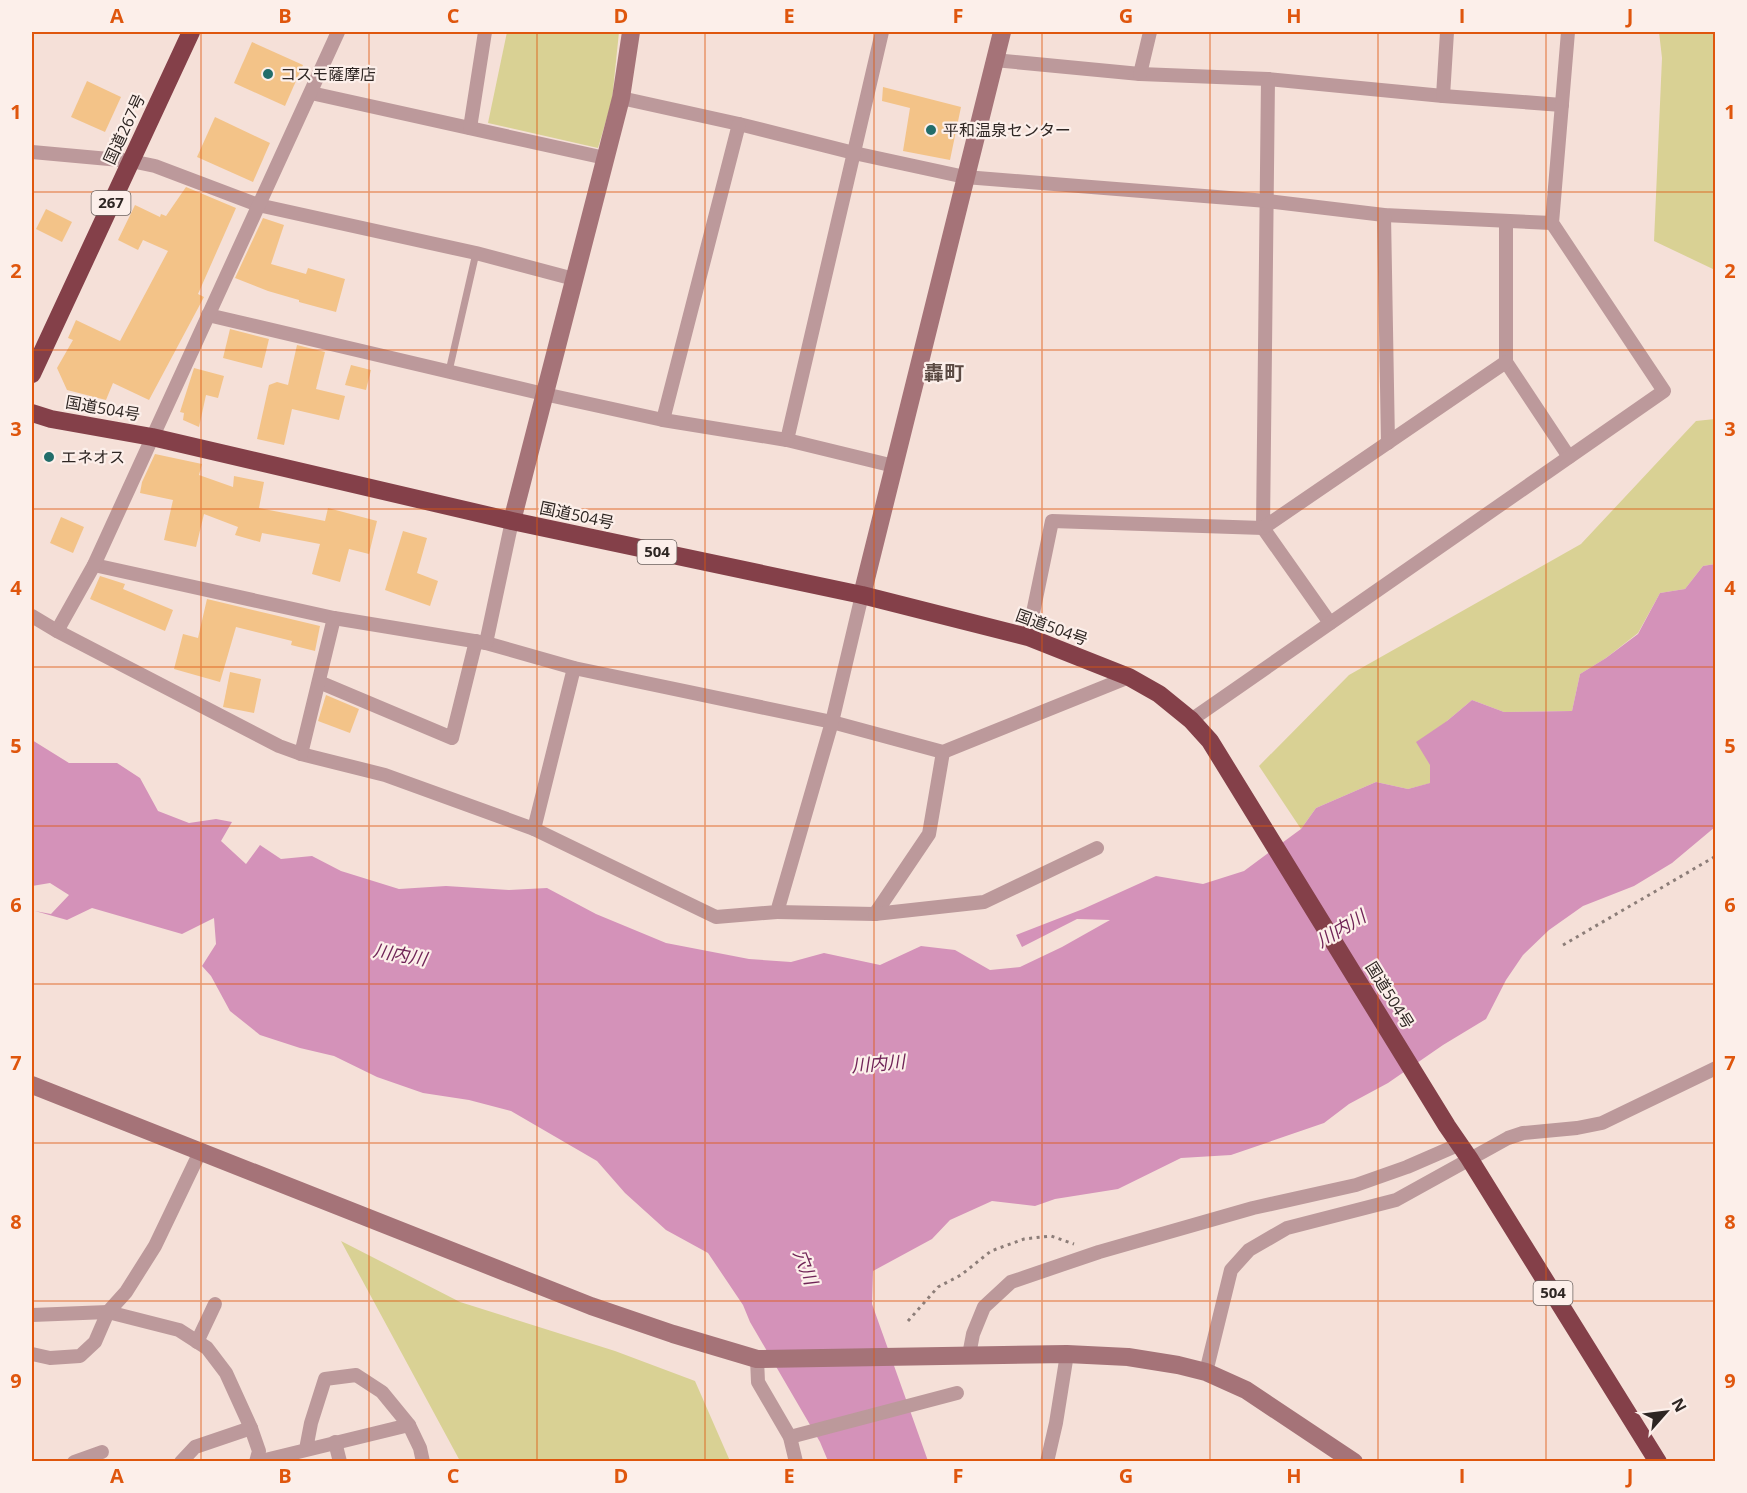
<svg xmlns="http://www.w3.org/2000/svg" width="1747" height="1493" viewBox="0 0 1747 1493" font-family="'Open Sans','Noto Sans JP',sans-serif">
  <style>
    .green { fill: #d9d194 }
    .water { fill: #d492b9 }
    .building { fill: #f3c388 }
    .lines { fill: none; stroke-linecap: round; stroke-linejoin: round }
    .path { stroke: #8c7d78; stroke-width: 3; stroke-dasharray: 3 4.5; stroke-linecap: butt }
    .lane { stroke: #bc999b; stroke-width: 7 }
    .street { stroke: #bc999b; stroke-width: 14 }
    .secondary { stroke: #a57378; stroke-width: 18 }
    .highway { stroke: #844049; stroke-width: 18 }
    .grid { fill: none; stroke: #df560d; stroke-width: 1.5; stroke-opacity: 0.55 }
    .poi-dot { fill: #226d6a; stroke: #fcefea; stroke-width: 2 }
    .labels { text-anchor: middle; stroke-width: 4.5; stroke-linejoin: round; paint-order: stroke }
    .shield { fill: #fcefea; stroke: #6c625f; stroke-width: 1.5 }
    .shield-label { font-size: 15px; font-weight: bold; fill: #2e2623 }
    .poi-label { font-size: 16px; fill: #2e2623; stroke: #fcefea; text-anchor: start }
    .street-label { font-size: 16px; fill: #2e2623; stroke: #fcefea }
    .water-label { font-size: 18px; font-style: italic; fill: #702457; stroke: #fcefea }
    .quarter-label { font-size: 20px; font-weight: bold; fill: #5b4a43; stroke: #fcefea }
    .neatline { fill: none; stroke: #df560d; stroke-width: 2 }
    .grid-label { font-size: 20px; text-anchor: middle; font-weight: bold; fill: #df560d }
  </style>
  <rect width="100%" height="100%" fill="#f5e0d8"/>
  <g class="green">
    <polygon points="507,32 619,32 612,100 598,148 488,123"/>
    <polygon points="1659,32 1715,32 1715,270 1654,241 1662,58"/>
    <polygon points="1715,419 1715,564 1703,566 1685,589 1660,593 1638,633 1606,658 1580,674 1572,711 1504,712 1472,700 1447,721 1430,765 1431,783 1408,789 1376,782 1316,808 1301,829 1259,766 1349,675 1581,544 1696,421"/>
    <polygon points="341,1241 460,1302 615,1351 695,1381 730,1461 460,1461"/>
  </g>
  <polygon class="water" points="1715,564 1715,827 1672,863 1634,886 1583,906 1549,930 1523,955 1506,980 1486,1019 1443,1045 1388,1083 1349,1104 1324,1123 1231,1155 1181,1158 1118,1189 1055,1199 1035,1206 992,1201 950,1220 932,1239 873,1271 872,1304 928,1461 828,1461 820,1442 750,1322 743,1305 708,1253 666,1230 625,1193 597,1161 511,1111 469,1100 423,1093 377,1077 334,1056 300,1048 260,1035 230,1011 211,976 202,966 216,944 214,918 182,934 92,908 67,920 35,911 51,914 69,895 50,883 32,886 32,740 69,763 117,763 140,778 158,811 189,823 216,819 232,822 221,841 246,864 260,845 281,859 312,856 341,871 399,889 446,886 509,890 547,888 596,914 666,943 749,959 791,962 824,953 880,965 921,946 955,950 990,970 1020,967 1062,947 1110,920 1077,919 1022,947 1016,935 1083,909 1156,876 1203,884 1244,871 1301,829 1316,808 1376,782 1408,789 1430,783 1430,765 1416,742 1447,721 1472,700 1504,712 1572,711 1580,674 1606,658 1638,634 1660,593 1685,589 1703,566"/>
  <g class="building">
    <polygon points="252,42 303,65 285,106 234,83"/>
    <polygon points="87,81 121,97 105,132 71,117"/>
    <polygon points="883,87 961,107 950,160 903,151 910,108 882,101"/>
    <polygon points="215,117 270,143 253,182 197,157"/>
    <polygon points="186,187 236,208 198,294 204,297 149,400 113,383 106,400 67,390 57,368 73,340 68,338 76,320 120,341 168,251 143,240 138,250 118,240 135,205 160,217 161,214 166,216"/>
    <polygon points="46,209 72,222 62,242 36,229"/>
    <polygon points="263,218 284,225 271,264 306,274 308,268 345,279 336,312 299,302 299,300 268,291 235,278"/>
    <polygon points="230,329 269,339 262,368 223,358"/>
    <polygon points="297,345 325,352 316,389 345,396 339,420 292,409 284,445 257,439 269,385 277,382 288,385"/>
    <polygon points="351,365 371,370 366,390 345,385"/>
    <polygon points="194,368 224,376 218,398 206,395 199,427 183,420 184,413 180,412"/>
    <polygon points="155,454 202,464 199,475 233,487 234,476 264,482 259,508 325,521 328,508 377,521 369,554 349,549 340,582 312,574 320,544 262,533 260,542 235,535 238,527 204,514 196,547 164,540 173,500 140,493 142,482"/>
    <polygon points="61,517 84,527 73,553 50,543"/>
    <polygon points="403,531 427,538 417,573 438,581 430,606 385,590"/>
    <polygon points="100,576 125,584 123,589 173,610 165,631 90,599"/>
    <polygon points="207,599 320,626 315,651 291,645 292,641 236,627 220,682 174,669 183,634 198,638"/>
    <polygon points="230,672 261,679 254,713 223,707"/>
    <polygon points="326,695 359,709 350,733 318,721"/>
  </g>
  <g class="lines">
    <g class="path">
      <polyline points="1563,945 1716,856"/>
      <polyline points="908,1321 938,1287 961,1275 991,1251 1024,1239 1051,1236 1074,1244"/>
    </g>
    <polyline class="lane" points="449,371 476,253"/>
    <g class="street">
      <polyline points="994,60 1140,74 1268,79 1443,96 1562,105"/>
      <polyline points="1140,74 1150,32"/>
      <polyline points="1268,79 1263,528 1330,623"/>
      <polyline points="311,93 605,158"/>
      <polyline points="1443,96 1447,32"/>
      <polyline points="621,98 739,124 854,153 965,177 1267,201 1384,215 1552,223"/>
      <polyline points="470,128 485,32"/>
      <polyline points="32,152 131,161 155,166 258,205 476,253 574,279"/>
      <polyline points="1384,215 1388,443"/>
      <polyline points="1506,223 1506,362 1569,457"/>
      <polyline points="208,315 544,394 663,420 787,440 894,466"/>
      <polyline points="663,420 739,124"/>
      <polyline points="787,440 882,32"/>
      <polyline points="94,565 334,618 486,643 574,668 832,722 943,752 1129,677"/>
      <polyline points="32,616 57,631 279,746 301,754 385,775 534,829 716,917 777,912 832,722 862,595"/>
      <polyline points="57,631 94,565 338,32"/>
      <polyline points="1028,637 1052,521 1263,528 1506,362"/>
      <polyline points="486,643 512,521"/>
      <polyline points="319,682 452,738 476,641"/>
      <polyline points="1191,720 1664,391 1552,223 1568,32"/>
      <polyline points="301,754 334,618"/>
      <polyline points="534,829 574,668"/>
      <polyline points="777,912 875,914 929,834 943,752"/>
      <polyline points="875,914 984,902 1097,848"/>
      <polyline points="32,1315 108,1312 179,1330 207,1348 226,1373 251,1428 259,1451 256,1462"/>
      <polyline points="197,1342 215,1304"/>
      <polyline points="32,1354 50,1358 80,1356 95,1342 108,1312 126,1292 155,1246 200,1152"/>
      <polyline points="969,1355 973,1334 984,1307 1011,1282 1099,1252 1253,1208 1356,1185 1407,1167 1460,1144"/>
      <polyline points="757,1359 758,1382 790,1437 796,1462"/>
      <polyline points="1206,1372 1231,1270 1249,1250 1287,1228 1396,1200 1508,1138 1523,1133 1577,1128 1602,1123 1716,1068"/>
      <polyline points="409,1425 420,1448 423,1462"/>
      <polyline points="790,1437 957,1393"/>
      <polyline points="335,1442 340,1462"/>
      <polyline points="74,1462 102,1452"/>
      <polyline points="181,1462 195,1447 251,1428"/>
      <polyline points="257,1462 409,1425 382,1392 356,1375 325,1379 311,1423 306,1449"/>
      <polyline points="1047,1462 1056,1423 1067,1354"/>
    </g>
    <g class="secondary">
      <polyline points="512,521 621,98 631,32"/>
      <polyline points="862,595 1002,32"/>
      <polyline points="32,1085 591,1306 673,1334 757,1359 1067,1354 1128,1357 1178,1365 1206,1372 1246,1390 1354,1462"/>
    </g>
    <g class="highway">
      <polyline points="32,374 191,32"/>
      <polyline points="32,413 51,419 152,437 512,521 862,595 1028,637 1129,677 1159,694 1191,720 1210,741 1447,1126 1469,1158 1658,1462"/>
    </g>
  </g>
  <path class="grid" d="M201,32V1462M369,32V1462M537,32V1462M705,32V1462M874,32V1462M1042,32V1462M1210,32V1462M1378,32V1462M1546,32V1462M32,192H1716M32,350H1716M32,509H1716M32,667H1716M32,826H1716M32,984H1716M32,1143H1716M32,1301H1716"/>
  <g class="poi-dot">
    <circle cx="268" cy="74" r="6"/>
    <circle cx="931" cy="130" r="6"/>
    <circle cx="49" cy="457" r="6"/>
  </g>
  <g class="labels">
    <g class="shield">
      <rect x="91.5" y="191" width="39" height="24" rx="4.5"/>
      <rect x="637.5" y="540" width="39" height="24" rx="4.5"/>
      <rect x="1533.5" y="1281" width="39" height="24" rx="4.5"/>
    </g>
    <g class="shield-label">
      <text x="111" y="208">267</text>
      <text x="657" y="557">504</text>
      <text x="1553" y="1298">504</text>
    </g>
    <g class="poi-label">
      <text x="280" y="80">コスモ薩摩店</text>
      <text x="943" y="136">平和温泉センター</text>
      <text x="61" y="463">エネオス</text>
    </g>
    <g class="street-label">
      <text transform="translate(124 129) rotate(-65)" y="6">国道267号</text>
      <text transform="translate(103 408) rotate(10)" y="6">国道504号</text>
      <text transform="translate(577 515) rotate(12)" y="6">国道504号</text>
      <text transform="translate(1052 627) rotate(20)" y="6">国道504号</text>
      <text transform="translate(1390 995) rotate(58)" y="6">国道504号</text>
    </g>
    <g class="water-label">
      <text transform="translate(1341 929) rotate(-31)" y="6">川内川</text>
      <text transform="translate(400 955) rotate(10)" y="6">川内川</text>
      <text transform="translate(878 1064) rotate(-5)" y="6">川内川</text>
      <text transform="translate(805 1267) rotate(69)" y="6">穴川</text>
    </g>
    <g class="quarter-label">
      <text x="944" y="380">轟町</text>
    </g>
  </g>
  <rect width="1747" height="1493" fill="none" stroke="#fcefea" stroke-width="66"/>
  <g transform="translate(1666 1412) rotate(62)" stroke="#fcefea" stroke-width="4.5" paint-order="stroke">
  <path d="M0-4.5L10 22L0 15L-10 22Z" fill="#2e2623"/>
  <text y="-9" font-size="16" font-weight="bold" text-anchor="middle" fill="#2e2623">N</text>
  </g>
  <rect x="33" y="33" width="1681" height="1427" class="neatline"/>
  <g class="grid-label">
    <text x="117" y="23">A</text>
    <text x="285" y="23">B</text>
    <text x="453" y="23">C</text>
    <text x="621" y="23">D</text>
    <text x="789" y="23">E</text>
    <text x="958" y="23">F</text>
    <text x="1126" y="23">G</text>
    <text x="1294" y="23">H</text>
    <text x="1462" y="23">I</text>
    <text x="1630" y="23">J</text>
    <text x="16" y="119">1</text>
    <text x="1730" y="119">1</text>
    <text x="16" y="278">2</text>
    <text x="1730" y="278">2</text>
    <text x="16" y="436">3</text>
    <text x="1730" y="436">3</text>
    <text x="16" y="595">4</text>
    <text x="1730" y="595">4</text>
    <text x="16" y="753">5</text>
    <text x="1730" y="753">5</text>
    <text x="16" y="912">6</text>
    <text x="1730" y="912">6</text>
    <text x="16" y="1070">7</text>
    <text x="1730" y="1070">7</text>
    <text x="16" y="1229">8</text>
    <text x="1730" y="1229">8</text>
    <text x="16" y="1388">9</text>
    <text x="1730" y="1388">9</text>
    <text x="117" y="1483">A</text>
    <text x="285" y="1483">B</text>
    <text x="453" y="1483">C</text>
    <text x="621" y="1483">D</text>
    <text x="789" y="1483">E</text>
    <text x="958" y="1483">F</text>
    <text x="1126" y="1483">G</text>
    <text x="1294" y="1483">H</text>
    <text x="1462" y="1483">I</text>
    <text x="1630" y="1483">J</text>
  </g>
</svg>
